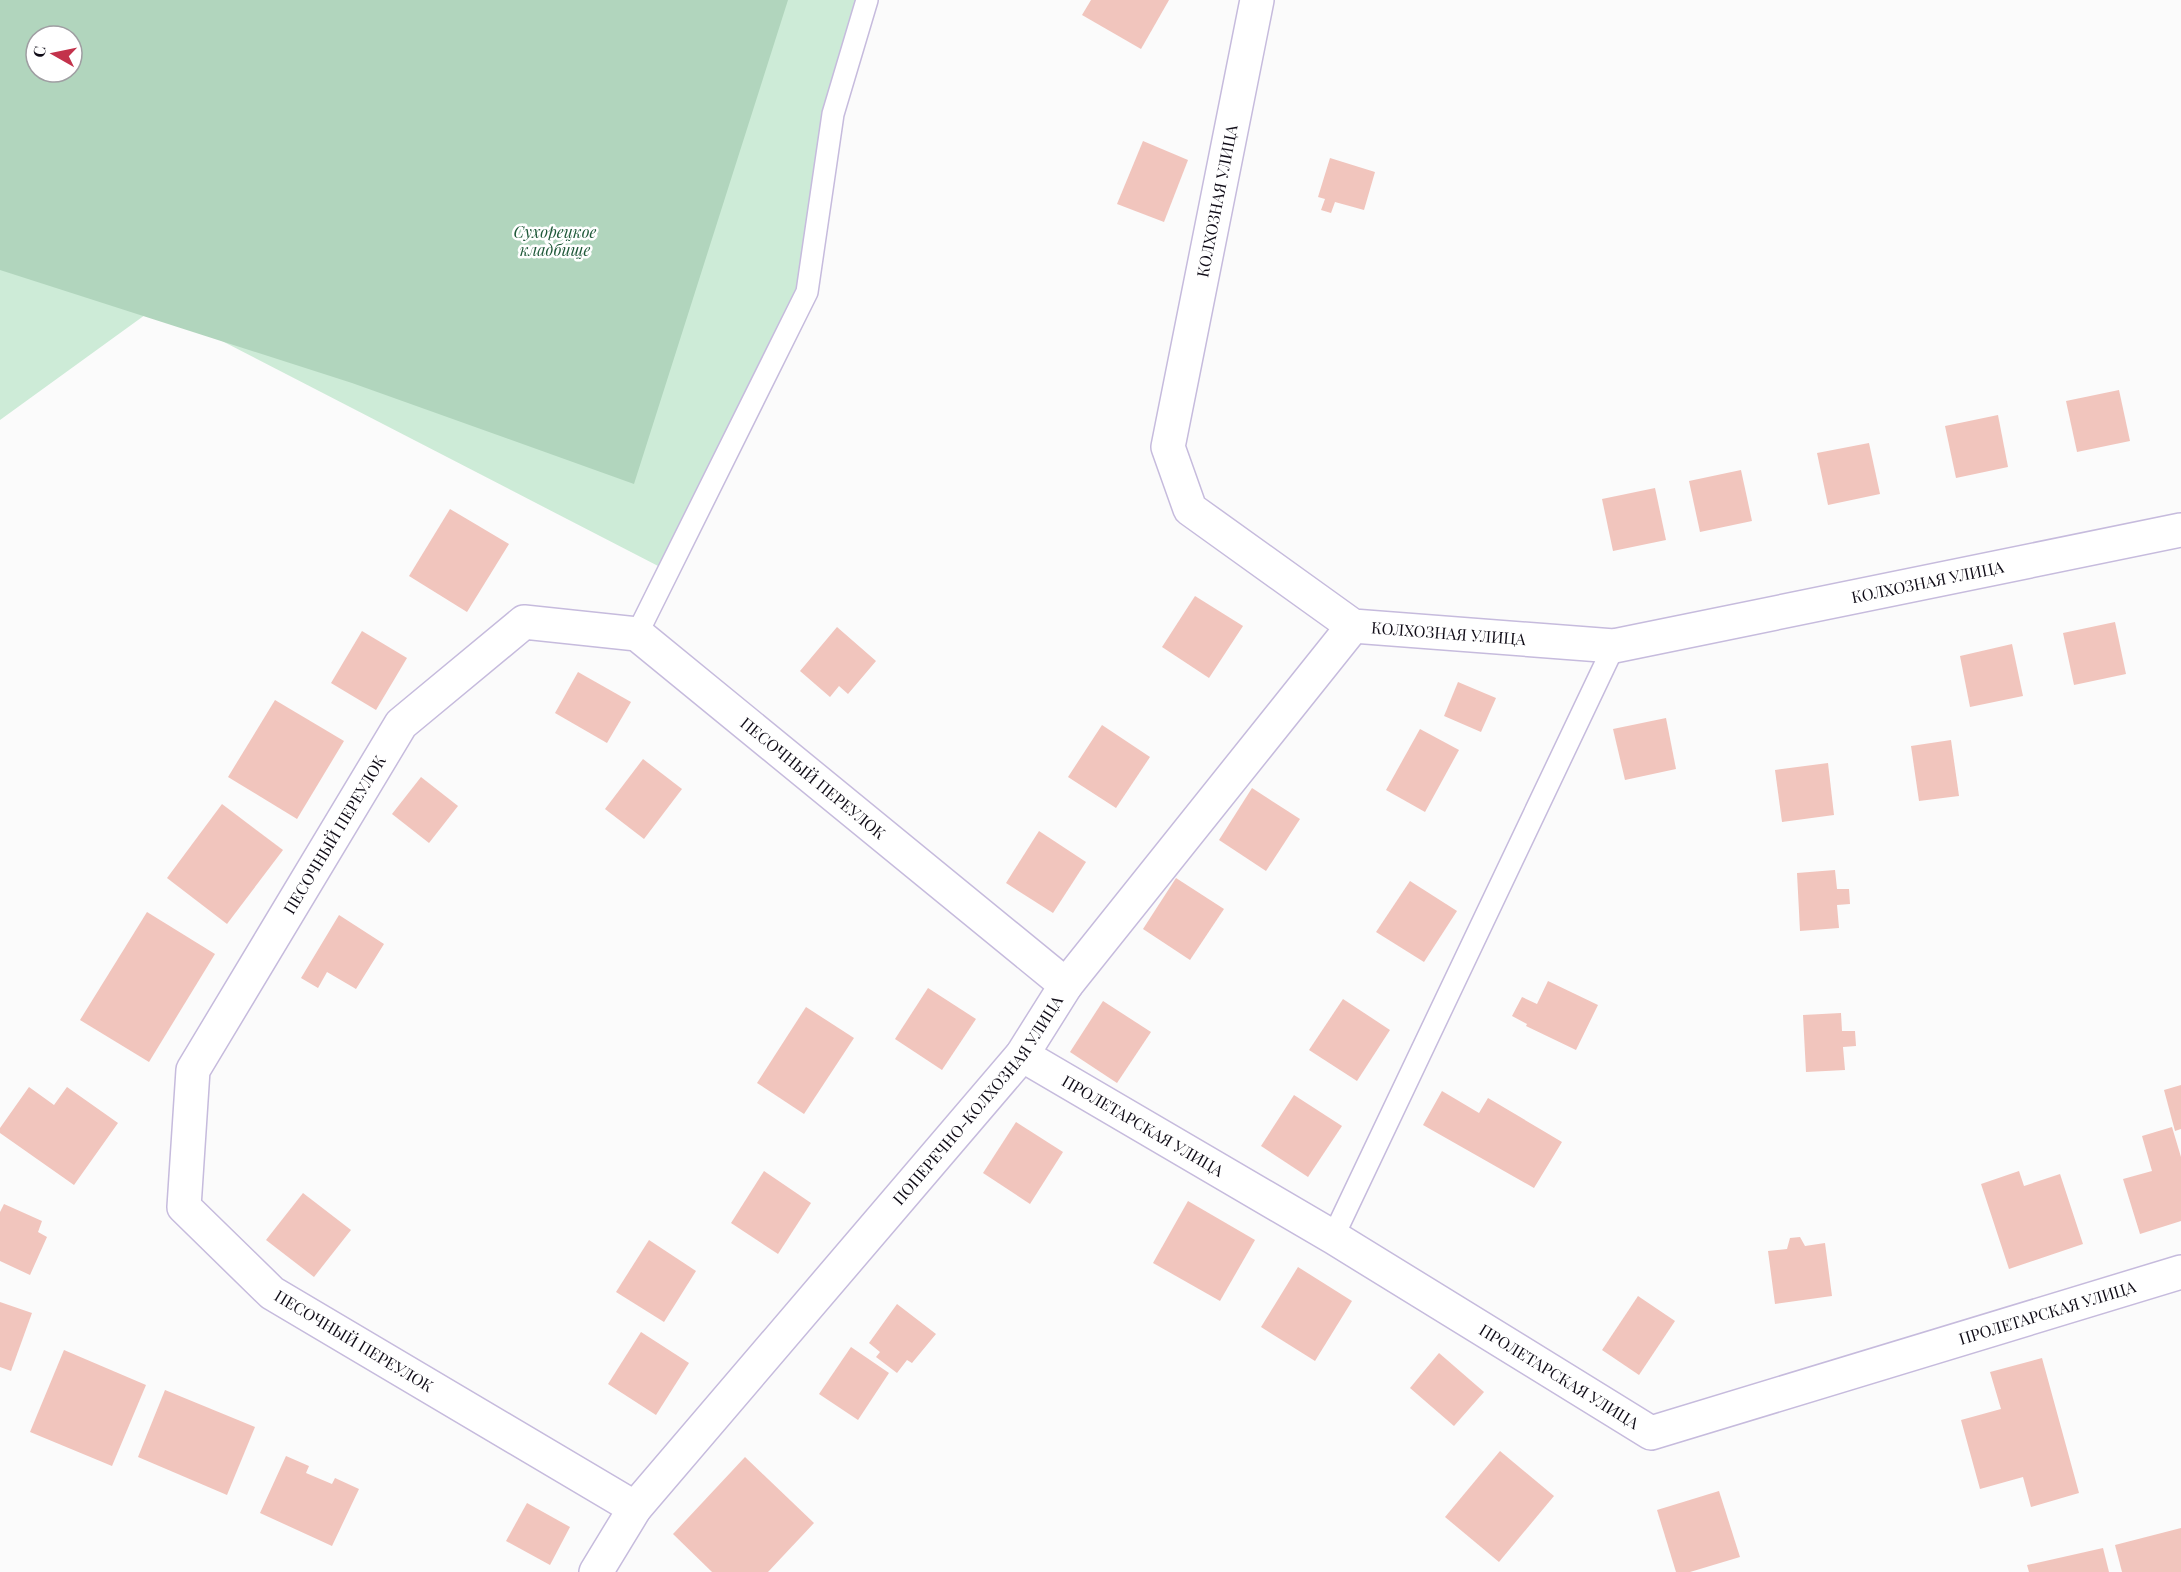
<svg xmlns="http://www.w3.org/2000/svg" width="2181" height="1572" viewBox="0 0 2181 1572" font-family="'Playfair Display',serif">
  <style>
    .green { fill: #cdebd7; fill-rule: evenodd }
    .forest { fill: #b1d5bd; fill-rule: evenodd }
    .building { fill: #f1c5bd }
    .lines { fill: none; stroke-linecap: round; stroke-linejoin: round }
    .lane-casing { stroke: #c6bbdd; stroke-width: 24 }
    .street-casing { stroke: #c6bbdd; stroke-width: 36 }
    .lane { stroke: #fff; stroke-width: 21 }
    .street { stroke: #fff; stroke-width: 33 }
    .labels { text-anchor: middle; stroke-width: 5; stroke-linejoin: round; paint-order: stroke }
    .street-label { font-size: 16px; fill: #100c17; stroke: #fff }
    .park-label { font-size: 16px; font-style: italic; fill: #1e5838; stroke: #fff }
  </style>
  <rect width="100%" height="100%" fill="#fbfbfb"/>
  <path class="green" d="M0,0H855L798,297L662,568L156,307L0,420ZM36,36H72V72H36Z"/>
  <path class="forest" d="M0,0H788L634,484L352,383L0,270ZM36,36H72V72H36Z"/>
  <g class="building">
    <polygon points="1091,0 1169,0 1141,49 1082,15"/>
    <polygon points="1143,141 1188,160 1164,222 1117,204"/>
    <polygon points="1330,158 1375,172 1364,210 1335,202 1331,213 1321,210 1325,199 1318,197"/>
    <polygon points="2119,390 2130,441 2077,452 2066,401"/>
    <polygon points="1998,415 2008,467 1956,478 1945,426"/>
    <polygon points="1869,443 1880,494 1828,505 1817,453"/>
    <polygon points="1741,470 1752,521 1700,532 1689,481"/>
    <polygon points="1655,488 1666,540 1613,551 1602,499"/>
    <polygon points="450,509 509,544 467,612 409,576"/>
    <polygon points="1195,596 1243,626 1209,678 1162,647"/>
    <polygon points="2115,622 2126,674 2074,685 2063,633"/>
    <polygon points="837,627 876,661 848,694 839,686 830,697 800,671"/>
    <polygon points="362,631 407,658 376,710 331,683"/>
    <polygon points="2012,644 2023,696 1970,707 1960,656"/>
    <polygon points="578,672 631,702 607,743 555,713"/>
    <polygon points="1458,682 1496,698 1481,732 1444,716"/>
    <polygon points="275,700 344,741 297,819 228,777"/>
    <polygon points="1666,718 1676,769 1625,780 1613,729"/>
    <polygon points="1102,725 1150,757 1116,808 1068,777"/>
    <polygon points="1420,729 1459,750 1425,812 1386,790"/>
    <polygon points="1951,740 1959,796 1919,801 1911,746"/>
    <polygon points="643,759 682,789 644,839 605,809"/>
    <polygon points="1828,763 1834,815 1782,822 1775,770"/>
    <polygon points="421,777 458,806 429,843 392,814"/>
    <polygon points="1252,788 1300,819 1266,871 1219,840"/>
    <polygon points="222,804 283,850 227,924 167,878"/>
    <polygon points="1039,831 1086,862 1053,913 1006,883"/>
    <polygon points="1835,870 1837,889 1849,889 1850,904 1837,905 1839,928 1800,931 1797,873"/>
    <polygon points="1176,878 1224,909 1190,960 1143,929"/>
    <polygon points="1410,881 1457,911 1424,962 1376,932"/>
    <polygon points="147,912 215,954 149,1062 80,1020"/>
    <polygon points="339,915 384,944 356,989 327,972 318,988 301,978"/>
    <polygon points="1548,981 1598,1005 1576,1050 1526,1026 1527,1024 1512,1016 1522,997 1537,1004"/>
    <polygon points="928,988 976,1019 942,1070 895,1039"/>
    <polygon points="1343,999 1390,1030 1357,1081 1309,1050"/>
    <polygon points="1103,1001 1151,1032 1117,1083 1070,1052"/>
    <polygon points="806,1007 854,1038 804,1114 757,1083"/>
    <polygon points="1841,1013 1842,1031 1855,1031 1856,1046 1843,1047 1845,1070 1806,1072 1803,1015"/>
    <polygon points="2181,1085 2181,1129 2175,1131 2164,1090"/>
    <polygon points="29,1087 54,1105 67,1087 118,1123 74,1185 0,1133 0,1128"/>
    <polygon points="1442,1091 1479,1113 1488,1098 1562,1142 1534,1188 1423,1125"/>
    <polygon points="1294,1095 1342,1126 1308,1177 1261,1146"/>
    <polygon points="1016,1122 1063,1152 1030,1204 983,1173"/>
    <polygon points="2172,1127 2181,1157 2181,1221 2140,1234 2123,1179 2152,1171 2142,1136"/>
    <polygon points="764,1171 811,1203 778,1254 731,1223"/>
    <polygon points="2019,1171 2024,1186 2060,1174 2083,1244 2009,1269 1981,1184"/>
    <polygon points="303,1193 351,1230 314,1277 266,1240"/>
    <polygon points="1188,1201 1255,1240 1220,1301 1153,1263"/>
    <polygon points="4,1204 42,1221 38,1232 47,1237 30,1275 0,1261 0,1212"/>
    <polygon points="1800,1237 1805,1246 1825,1243 1832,1296 1775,1304 1768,1251 1787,1249 1790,1238"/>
    <polygon points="649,1240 696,1271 664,1322 616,1292"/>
    <polygon points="1298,1267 1352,1301 1315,1361 1261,1327"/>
    <polygon points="1638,1296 1675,1321 1639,1375 1602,1350"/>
    <polygon points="0,1302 32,1313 11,1371 0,1367"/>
    <polygon points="897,1304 936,1334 912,1363 907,1360 897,1373 876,1357 880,1352 869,1343"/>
    <polygon points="641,1332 689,1363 656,1415 608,1384"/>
    <polygon points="851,1347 889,1373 858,1420 819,1394"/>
    <polygon points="64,1350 146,1385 112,1466 30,1432"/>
    <polygon points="1439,1353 1484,1392 1454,1426 1410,1388"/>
    <polygon points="2042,1358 2079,1493 2031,1507 2023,1477 1980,1489 1961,1420 2001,1409 1990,1372"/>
    <polygon points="165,1390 255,1427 227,1495 138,1457"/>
    <polygon points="1500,1451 1554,1496 1499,1562 1445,1517"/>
    <polygon points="286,1456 309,1466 306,1473 332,1484 335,1478 359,1489 332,1546 260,1513"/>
    <polygon points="745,1457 814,1523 768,1572 712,1572 673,1534"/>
    <polygon points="1719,1491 1740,1557 1690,1572 1676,1572 1657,1510"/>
    <polygon points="527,1503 570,1527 550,1565 506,1541"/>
    <polygon points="2181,1528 2181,1572 2122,1572 2115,1545"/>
    <polygon points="2103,1548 2109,1572 2029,1572 2027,1565"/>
  </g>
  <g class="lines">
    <defs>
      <g id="lane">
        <polyline points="637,634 807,292 833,114 867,0"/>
        <polyline points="1333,1237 1614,646"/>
      </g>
      <g id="street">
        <path id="s1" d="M1257,0L1168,447L1190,509L1353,626L1614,646L2181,530"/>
        <path id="s2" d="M1022,1055L1333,1237L1651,1433L2181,1272"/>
        <path id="s3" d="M635,1508L272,1293L184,1207L193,1070L401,724L524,622L637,634L1066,985"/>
        <path id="s4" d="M596,1572L635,1508L1022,1055L1066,985L1353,626"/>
      </g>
    </defs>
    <use href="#lane" class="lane-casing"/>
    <use href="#street" class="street-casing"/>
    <use href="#lane" class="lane"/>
    <use href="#street" class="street"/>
  </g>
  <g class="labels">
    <g class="street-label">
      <text transform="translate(1217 201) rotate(-79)" y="6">КОЛХОЗНАЯ УЛИЦА</text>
      <text dy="6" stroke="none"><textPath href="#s1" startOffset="1304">КОЛХОЗНАЯ УЛИЦА</textPath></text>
      <text dy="6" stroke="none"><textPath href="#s1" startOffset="818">КОЛХОЗНАЯ УЛИЦА</textPath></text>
      <text dy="6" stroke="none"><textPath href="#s3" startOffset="1587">ПЕСОЧНЫЙ ПЕРЕУЛОК</textPath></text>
      <text dy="6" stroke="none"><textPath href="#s3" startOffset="957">ПЕСОЧНЫЙ ПЕРЕУЛОК</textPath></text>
      <text dy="6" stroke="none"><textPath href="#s4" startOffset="608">ПОПЕРЕЧНО-КОЛХОЗНАЯ УЛИЦА</textPath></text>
      <text dy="6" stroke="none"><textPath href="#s2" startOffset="140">ПРОЛЕТАРСКАЯ УЛИЦА</textPath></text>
      <text dy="6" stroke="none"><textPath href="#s2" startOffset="1148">ПРОЛЕТАРСКАЯ УЛИЦА</textPath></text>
      <text transform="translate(354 1341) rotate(31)" y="6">ПЕСОЧНЫЙ ПЕРЕУЛОК</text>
      <text dy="6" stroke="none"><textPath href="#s2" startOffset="626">ПРОЛЕТАРСКАЯ УЛИЦА</textPath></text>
    </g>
    <g class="park-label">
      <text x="555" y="238">Сухорецкое<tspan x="555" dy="18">кладбище</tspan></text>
    </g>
  </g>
  <g transform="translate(54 54) rotate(279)"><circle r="28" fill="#ffffff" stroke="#9f9ea2" stroke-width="1.5"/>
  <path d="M0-4.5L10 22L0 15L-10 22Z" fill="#c3324b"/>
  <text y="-9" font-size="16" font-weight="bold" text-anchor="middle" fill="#100c17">С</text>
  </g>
</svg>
